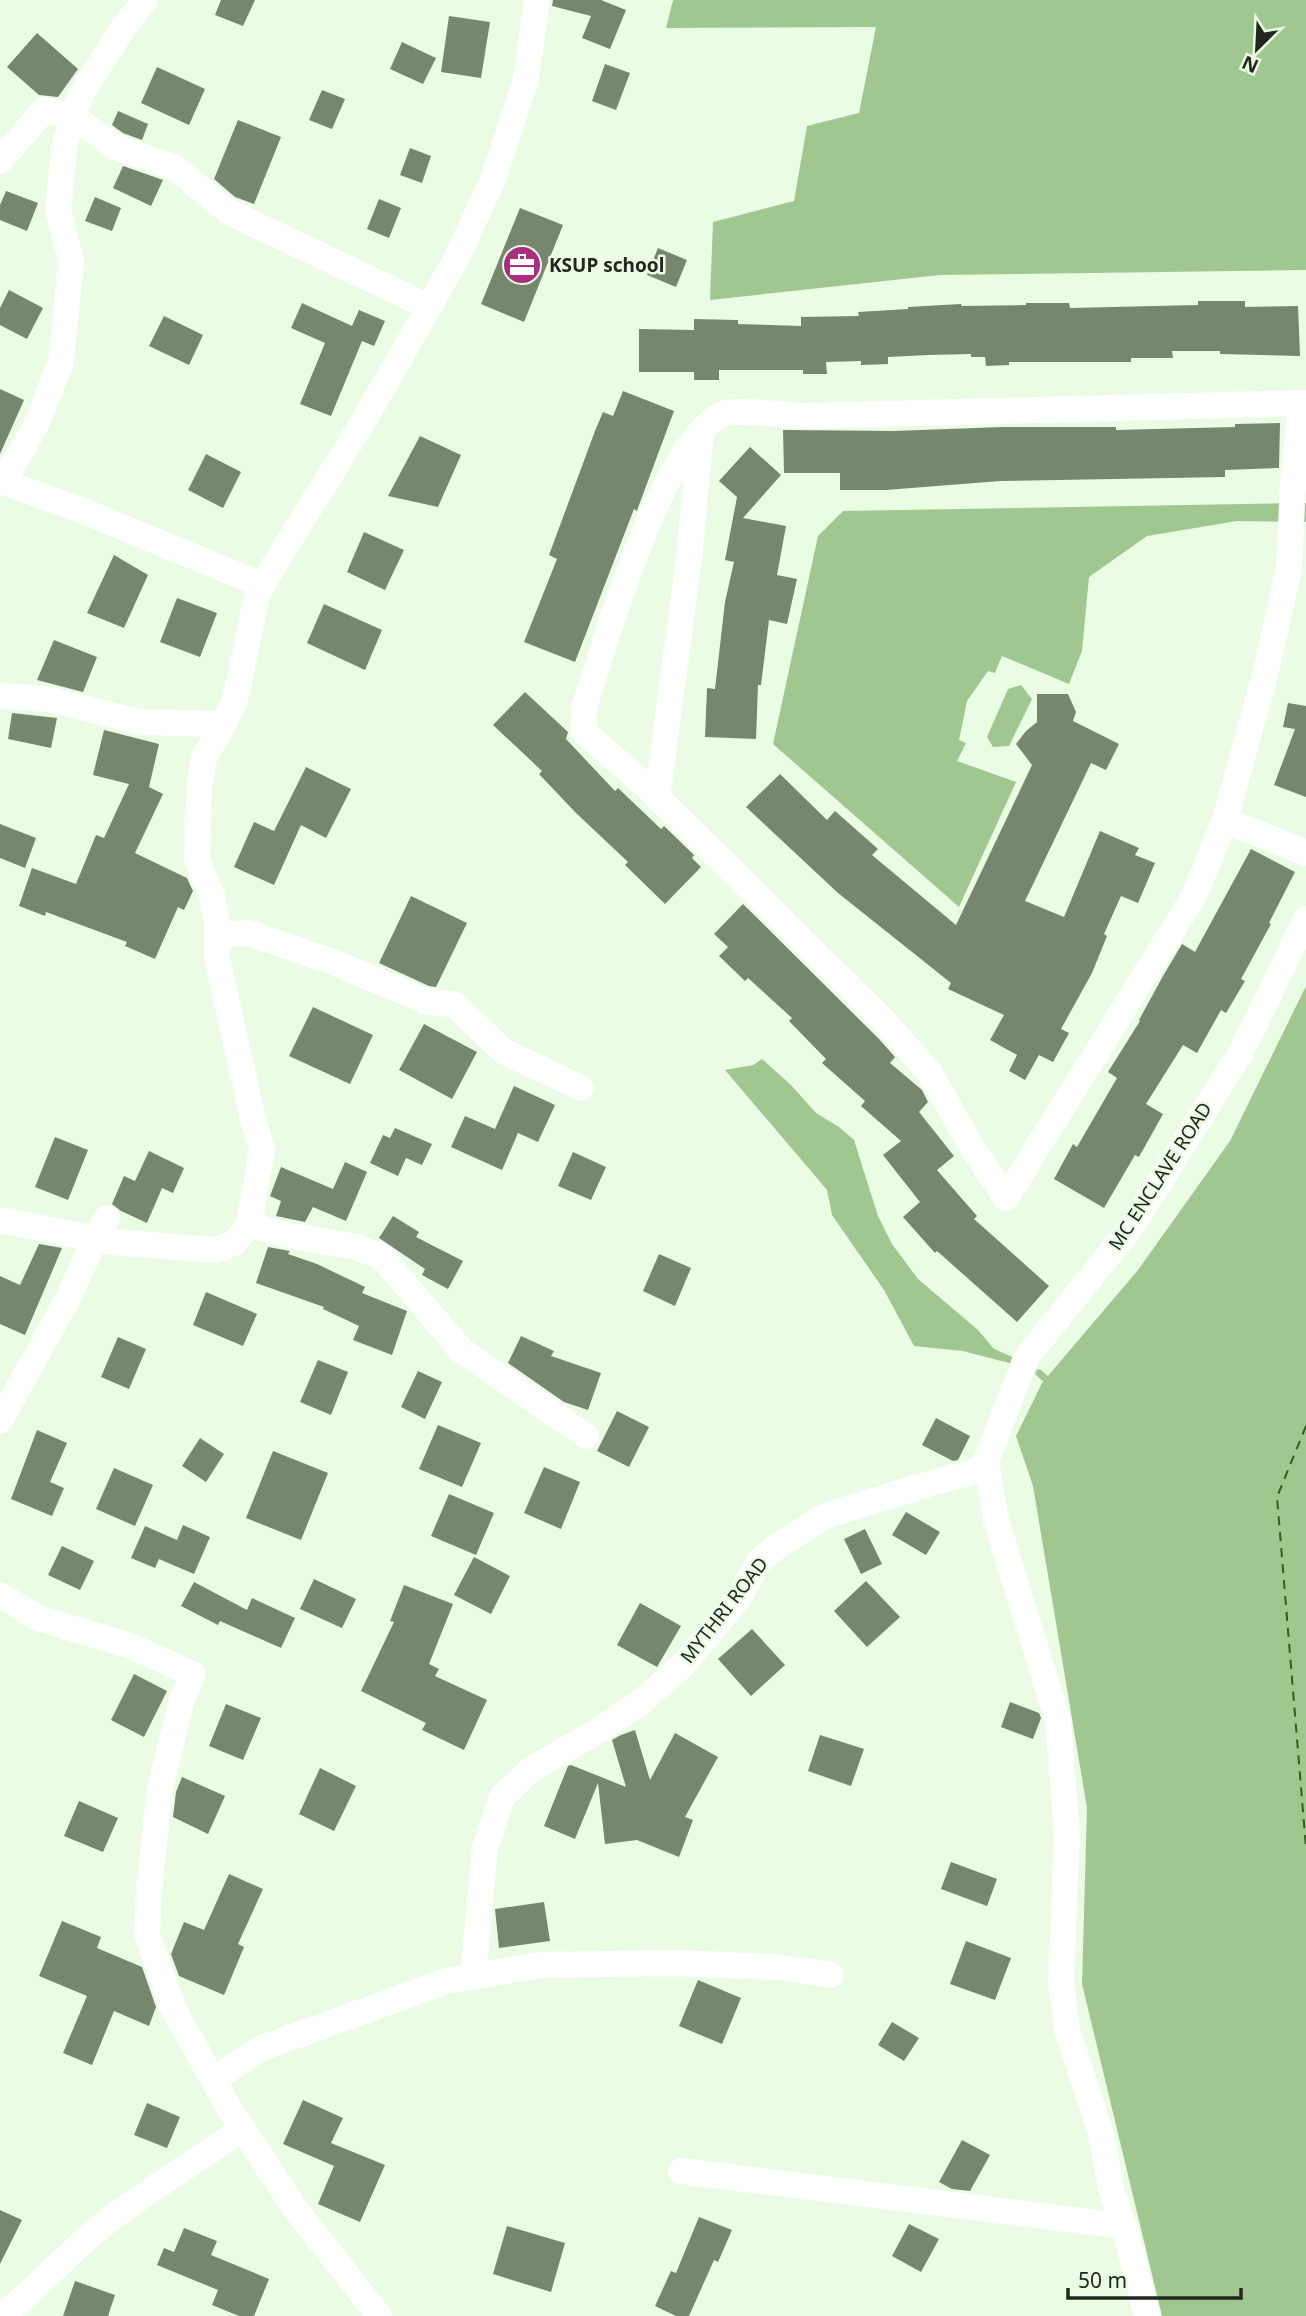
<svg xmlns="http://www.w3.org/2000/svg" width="1306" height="2316" viewBox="0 0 1306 2316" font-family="'Noto Sans',sans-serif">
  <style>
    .water { fill: #a1c790 }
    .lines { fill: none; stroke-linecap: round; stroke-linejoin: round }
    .stream { stroke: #a1c790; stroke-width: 7 }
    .ferry { stroke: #305f15; stroke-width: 2; stroke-dasharray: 9 7; stroke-linecap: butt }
    .building { fill: #76866f }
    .minor { stroke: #fff; stroke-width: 26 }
    .labels { text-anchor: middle; stroke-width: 5; stroke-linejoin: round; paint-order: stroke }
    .poi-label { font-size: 19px; font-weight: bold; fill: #22281f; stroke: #eafce3; text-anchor: start }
    .street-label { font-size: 19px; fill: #22281f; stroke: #eafce3 }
  </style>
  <rect width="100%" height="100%" fill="#eafce3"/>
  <g class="water">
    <polygon points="673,0 1306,0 1306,270 940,275 710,300 713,222 794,201 807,126 859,113 876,27 666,28"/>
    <polygon points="1306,503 1306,522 1237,521 1147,536 1089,577 1082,651 1069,684 1002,656 995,673 988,671 967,701 959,740 966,743 957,761 1016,782 959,907 773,744 818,536 843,511"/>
    <polygon points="1021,685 1032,699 1009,746 993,747 987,737 1008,689"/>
    <polygon points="1306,986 1306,2316 1162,2316 1082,1984 1087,1808 1033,1486 1016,1436 1042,1383 1138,1270 1230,1141"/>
    <polygon points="762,1059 791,1085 816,1113 839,1127 854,1140 878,1216 892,1244 918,1279 978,1330 1005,1362 963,1351 914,1346 884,1290 832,1215 827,1190 725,1070 753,1065"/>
  </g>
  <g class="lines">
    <g class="stream">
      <polyline points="990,1351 1015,1362"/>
      <polyline points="1039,1373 1046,1379"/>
    </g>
    <polyline class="ferry" points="1306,1426 1277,1497 1306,1848"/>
  </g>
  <g class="building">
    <polygon points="221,0 255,0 243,26 215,15"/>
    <polygon points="553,0 601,0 626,10 610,49 582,38 591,16 552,6"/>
    <polygon points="449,16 490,22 481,78 441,72"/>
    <polygon points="37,33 78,69 58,97 39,95 7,67"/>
    <polygon points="402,42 436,58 423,84 390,69"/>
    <polygon points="605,64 630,73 616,110 592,101"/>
    <polygon points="157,67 205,89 189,125 141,103"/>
    <polygon points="322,90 345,99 332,129 309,120"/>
    <polygon points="118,111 148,124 142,140 123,133 112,125"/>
    <polygon points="238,120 281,137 254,204 235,197 214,179"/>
    <polygon points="410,148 431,156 422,183 400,175"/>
    <polygon points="123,166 163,180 151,206 113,188"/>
    <polygon points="6,191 38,203 27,231 0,220 0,205"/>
    <polygon points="95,197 121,208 112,231 85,221"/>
    <polygon points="379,199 401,208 389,238 367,229"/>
    <polygon points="520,208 563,225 524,322 481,304"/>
    <polygon points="658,248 687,260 676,287 647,275"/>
    <polygon points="9,290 43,308 27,339 0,325 0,308"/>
    <polygon points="1198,301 1245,301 1245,307 1298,306 1300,356 1220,354 1220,351 1172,351 1173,358 1131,358 1131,362 1009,362 1009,365 986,366 985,357 971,357 971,354 928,355 888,357 888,364 861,365 861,361 826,362 827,374 803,374 803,370 719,370 719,380 694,380 694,372 639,372 639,329 694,330 694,319 738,320 738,324 801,326 801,317 859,316 858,312 908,309 908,307 961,304 962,306 1026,305 1026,303 1069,303 1070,308 1198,305"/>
    <polygon points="302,303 352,326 359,310 385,321 374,346 362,341 331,416 300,404 325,343 291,328"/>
    <polygon points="164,316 203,335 189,365 149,346"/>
    <polygon points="0,389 24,400 0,454"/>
    <polygon points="623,391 674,411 639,505 637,511 634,509 575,662 524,642 557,559 549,555 595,431 603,412 613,416"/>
    <polygon points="1280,423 1279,468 1225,470 1225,477 1000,481 886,490 840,490 840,473 784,473 783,430 894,431 1003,427 1116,427 1116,430 1235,427 1235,424"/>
    <polygon points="420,436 461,455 438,507 388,496"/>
    <polygon points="750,447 781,475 743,518 786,526 777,575 797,579 787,624 769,620 761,685 758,685 756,739 705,737 707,688 715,689 725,602 734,562 725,560 737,497 719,481"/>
    <polygon points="206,454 241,472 223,508 188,490"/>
    <polygon points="364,532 404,550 385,590 347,572"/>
    <polygon points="114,555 148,575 124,628 87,613"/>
    <polygon points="177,598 217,613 200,657 160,642"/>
    <polygon points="324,604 382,630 365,670 307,643"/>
    <polygon points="54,640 97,657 83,692 37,680"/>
    <polygon points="525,692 568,732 566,739 615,791 618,788 661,829 664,826 694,855 692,858 701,867 665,904 625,865 628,862 575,812 539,774 542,771 493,725"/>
    <polygon points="1037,694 1068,694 1076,712 1073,721 1119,744 1106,770 1091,763 1025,901 1064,917 1100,831 1139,848 1135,855 1155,863 1138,903 1121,896 1104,934 1107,936 1092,973 1061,1029 1069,1033 1053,1062 1039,1055 1025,1080 1009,1071 1017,1055 990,1040 1004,1015 948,989 951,983 838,893 746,807 780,774 827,820 835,811 878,849 872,855 956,925 1032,765 1016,744 1026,731 1037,722"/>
    <polygon points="1288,703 1306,706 1306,797 1274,785 1295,729 1283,727"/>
    <polygon points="12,713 57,718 51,748 8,739"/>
    <polygon points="104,730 159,744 149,787 163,794 135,853 187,878 193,891 184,910 178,907 155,959 125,946 127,942 46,912 45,916 19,906 32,868 76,884 96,835 104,838 129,784 93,775"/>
    <polygon points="306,767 351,789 326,838 301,825 274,885 234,867 254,822 274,831"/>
    <polygon points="0,824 36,838 25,868 0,858"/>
    <polygon points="1251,849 1295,872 1269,923 1271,924 1241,979 1245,981 1226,1013 1221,1010 1197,1053 1183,1045 1146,1104 1163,1114 1139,1157 1135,1155 1104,1208 1054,1179 1073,1144 1077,1147 1117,1078 1108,1072 1140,1021 1139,1020 1163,976 1182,944 1195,952"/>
    <polygon points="411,896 467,923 436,987 429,986 379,963"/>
    <polygon points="743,904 879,1039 895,1057 890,1063 922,1090 928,1102 919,1112 954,1156 937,1170 977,1216 974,1219 1049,1286 1017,1322 937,1251 935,1253 903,1217 920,1202 883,1155 901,1141 861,1106 865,1101 822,1063 826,1059 789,1021 792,1018 748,978 745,981 719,956 728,947 714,934"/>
    <polygon points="313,1007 373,1035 350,1084 289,1056"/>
    <polygon points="424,1024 477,1052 452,1099 399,1070"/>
    <polygon points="514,1086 555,1105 538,1142 518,1133 502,1170 451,1147 465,1116 495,1129"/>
    <polygon points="395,1128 432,1144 422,1165 406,1158 398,1176 370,1163 383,1135 390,1138"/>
    <polygon points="55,1137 88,1150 68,1200 35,1187"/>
    <polygon points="149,1151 184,1168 173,1193 162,1188 147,1223 121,1211 112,1204 124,1176 135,1181"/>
    <polygon points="573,1152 606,1167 591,1200 558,1186"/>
    <polygon points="345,1162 367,1172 346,1221 313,1207 305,1222 276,1216 281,1201 270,1196 281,1167 333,1189"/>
    <polygon points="393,1216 419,1232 416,1237 463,1261 448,1289 422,1275 425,1269 379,1238"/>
    <polygon points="39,1244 62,1248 25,1335 0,1324 0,1276 20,1285"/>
    <polygon points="268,1247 290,1251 288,1254 317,1264 365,1287 362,1293 407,1311 392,1355 353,1340 359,1326 323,1309 324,1307 256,1283"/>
    <polygon points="659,1254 691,1268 675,1306 643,1291"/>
    <polygon points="206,1292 257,1314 243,1346 193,1325"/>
    <polygon points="521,1336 554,1351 551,1356 601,1373 588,1410 564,1402 508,1363"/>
    <polygon points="118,1337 146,1349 129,1389 101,1377"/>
    <polygon points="318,1360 348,1372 331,1415 300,1402"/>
    <polygon points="418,1371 442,1382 425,1419 401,1407"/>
    <polygon points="617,1411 649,1427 629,1467 597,1451"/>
    <polygon points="936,1418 970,1436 958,1460 953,1461 922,1445"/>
    <polygon points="438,1425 481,1443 462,1487 419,1469"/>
    <polygon points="37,1430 67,1443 50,1482 64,1488 52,1516 11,1499"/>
    <polygon points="200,1438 224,1454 206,1482 182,1466"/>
    <polygon points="273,1451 328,1473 301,1540 246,1518"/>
    <polygon points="544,1467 580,1482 561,1529 524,1513"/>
    <polygon points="114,1468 153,1485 135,1526 96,1509"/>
    <polygon points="449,1494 494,1513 476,1555 431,1536"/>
    <polygon points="906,1512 940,1532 926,1555 892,1535"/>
    <polygon points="183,1525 210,1537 194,1574 159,1559 155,1568 131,1558 145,1526 177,1540"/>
    <polygon points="865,1529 882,1564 861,1574 844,1539"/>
    <polygon points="62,1546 94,1561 80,1590 48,1575"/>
    <polygon points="474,1557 510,1576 491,1614 454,1595"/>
    <polygon points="314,1579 356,1599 342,1628 300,1609"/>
    <polygon points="866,1581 900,1617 867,1647 834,1611"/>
    <polygon points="194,1582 247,1610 252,1598 295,1618 281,1648 220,1621 218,1625 181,1606"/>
    <polygon points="404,1585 453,1604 429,1664 439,1669 435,1676 487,1700 464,1750 422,1730 426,1723 361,1691 394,1622 390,1621"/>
    <polygon points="640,1603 681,1626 657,1667 617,1645"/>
    <polygon points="752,1629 785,1665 751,1696 718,1659"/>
    <polygon points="134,1674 167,1691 144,1737 111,1720"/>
    <polygon points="1010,1702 1039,1713 1041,1718 1033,1739 1001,1727"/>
    <polygon points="226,1704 261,1718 243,1760 209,1746"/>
    <polygon points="635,1730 650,1780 675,1733 718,1757 685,1817 693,1820 679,1857 637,1840 605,1844 598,1783 575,1839 544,1826 568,1766 571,1765 626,1787 612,1740 621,1735"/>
    <polygon points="820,1735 864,1749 851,1786 808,1771"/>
    <polygon points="320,1768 356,1786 334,1831 299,1814"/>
    <polygon points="182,1777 225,1796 208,1834 173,1817 176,1792"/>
    <polygon points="79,1801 118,1818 103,1852 64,1836"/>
    <polygon points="951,1862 997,1879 987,1906 941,1889"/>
    <polygon points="229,1874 263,1889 238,1944 244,1947 224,1995 179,1976 171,1954 184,1922 204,1930"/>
    <polygon points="544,1902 550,1941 499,1948 495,1909"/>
    <polygon points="62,1921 101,1937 97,1948 142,1967 156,2007 149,2026 114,2011 92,2065 63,2053 87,1996 39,1976"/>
    <polygon points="966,1941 1011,1958 995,2000 950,1984"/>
    <polygon points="698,1980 741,1998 722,2044 679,2026"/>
    <polygon points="892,2022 919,2038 904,2061 878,2045"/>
    <polygon points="303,2100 343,2118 331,2143 385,2165 360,2222 318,2204 334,2166 283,2144"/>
    <polygon points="147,2103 180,2117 167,2148 134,2135"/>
    <polygon points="962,2140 990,2155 970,2191 952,2189 939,2182"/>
    <polygon points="0,2210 22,2220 0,2264"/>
    <polygon points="699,2217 732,2230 718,2262 714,2260 689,2316 676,2316 655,2306 671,2271 676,2273"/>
    <polygon points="909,2224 939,2239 921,2272 892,2256"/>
    <polygon points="507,2226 565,2243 551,2292 493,2274"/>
    <polygon points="184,2228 217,2241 211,2255 269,2279 254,2316 239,2316 212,2305 218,2290 157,2265 164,2248 174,2252"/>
    <polygon points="75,2281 115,2295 108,2316 63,2316"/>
  </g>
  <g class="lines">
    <g class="minor">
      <polyline points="0,161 44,110 73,117 116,147 175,168 229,212 429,307"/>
      <path d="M1306,403L802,416C787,415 734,409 723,414C661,442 605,643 584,708L583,731L646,786L883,1020L930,1073L970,1144L1006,1198L1194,896L1225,820L1306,853"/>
      <polyline points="0,481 76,508 262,585"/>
      <polyline points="3,482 36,425 61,362 71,261 58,209 65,143 81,94 123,28 145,0"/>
      <polyline points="0,696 48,699 139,722 224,724 235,700 258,591 363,422 429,307 457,257 493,179 526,79 537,0"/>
      <polyline points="657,798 689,558 701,432"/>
      <polyline points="1225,820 1265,675 1289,569 1293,483 1301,403"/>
      <polyline points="217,935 249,933 333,962 425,1001 455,1005 503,1051 581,1088"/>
      <polyline points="0,1220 111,1242 216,1250 234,1243 249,1225 262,1149 252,1115 217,958 217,925 212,896 197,860 199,789 204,758 224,724"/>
      <polyline points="249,1225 282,1234 356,1247 382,1257 461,1350 586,1436"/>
      <polyline points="0,1421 67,1300 95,1239 107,1218"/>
      <polyline points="0,1595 38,1618 128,1645 193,1674 182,1699 160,1789 149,1888 147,1935 174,2010 229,2108 293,2206 379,2316"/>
      <polyline points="473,1977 485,1848 502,1797 530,1770 598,1731 642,1701 684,1664 739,1598 759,1561 779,1545 825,1516 928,1484 987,1468"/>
      <polyline points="213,2080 259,2049 447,1981 541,1965 674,1963 777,1967 831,1975"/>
      <polyline points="681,2171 1124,2226"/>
      <path d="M2,2316C34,2290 62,2260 93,2233C140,2194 193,2164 242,2129"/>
      <polyline points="1147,2316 1124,2226 1112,2193 1101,2134 1067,2030 1061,1982 1067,1835 1058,1721 996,1520 986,1461 1026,1358 1132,1226 1241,1052 1306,919"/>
    </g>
  </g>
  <defs>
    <symbol id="office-disc" viewBox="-11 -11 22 22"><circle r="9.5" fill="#ab2d7d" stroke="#eafce3"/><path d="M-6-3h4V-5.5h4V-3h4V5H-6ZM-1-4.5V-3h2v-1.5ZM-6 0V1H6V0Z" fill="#fff"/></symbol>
  </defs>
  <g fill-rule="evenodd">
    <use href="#office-disc" x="500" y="243" width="44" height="44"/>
  </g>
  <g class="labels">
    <g class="poi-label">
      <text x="549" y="272">KSUP school</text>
    </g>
    <g class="street-label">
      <text transform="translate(1160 1176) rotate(-57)" y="7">MC ENCLAVE ROAD</text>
      <text transform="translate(724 1610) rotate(-52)" y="7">MYTHRI ROAD</text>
    </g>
  </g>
  <g transform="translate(1257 49) rotate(204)" stroke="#eafce3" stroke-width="5" paint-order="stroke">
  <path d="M0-5L12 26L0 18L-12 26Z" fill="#22281f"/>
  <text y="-10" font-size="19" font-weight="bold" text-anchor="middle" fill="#22281f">N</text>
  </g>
  <path d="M1068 2288v10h173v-10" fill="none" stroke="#22281f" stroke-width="3.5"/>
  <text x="1078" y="2288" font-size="21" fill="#22281f" stroke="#eafce3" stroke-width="5" paint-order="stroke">50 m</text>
</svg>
